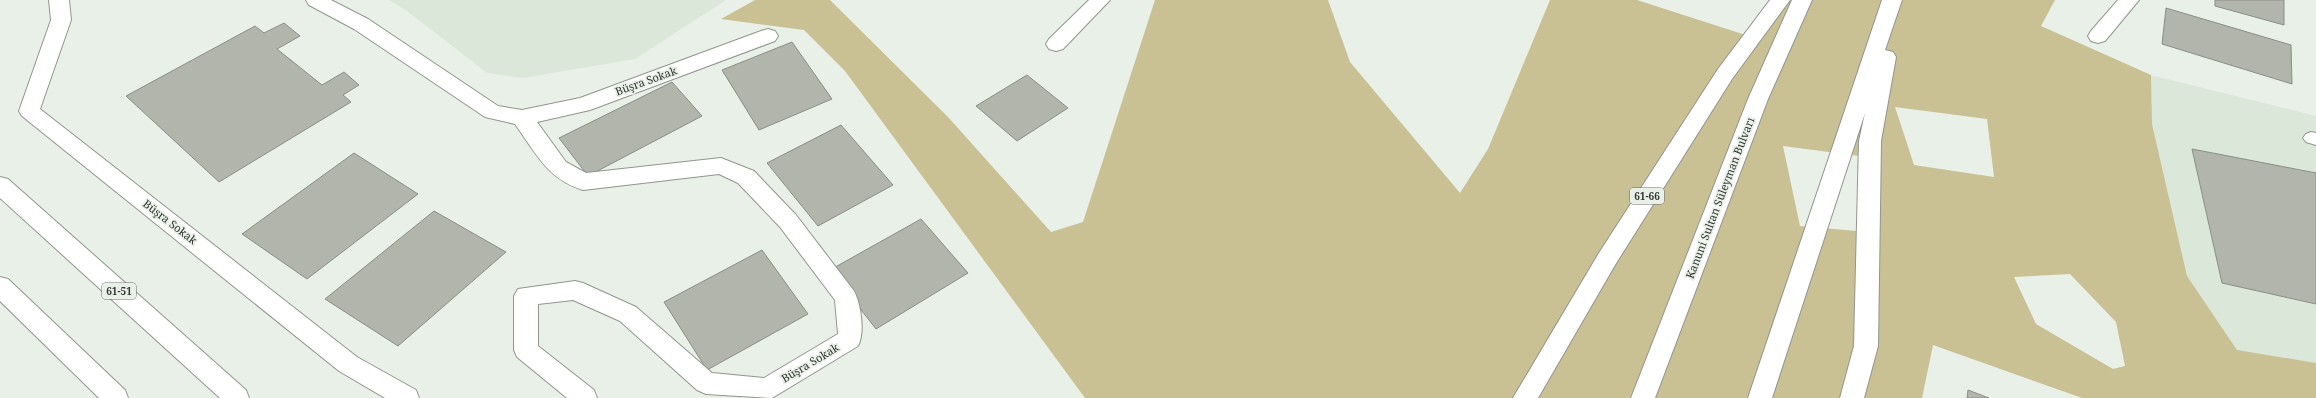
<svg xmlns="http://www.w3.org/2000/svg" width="2316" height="398" viewBox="0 0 2316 398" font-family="'Noto Serif',serif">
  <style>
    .built { fill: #dbe7d9 }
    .green { fill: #c9c094; fill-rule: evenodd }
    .building { fill: #b2b5ab; stroke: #8b8e85 }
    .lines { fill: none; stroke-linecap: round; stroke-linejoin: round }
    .service-casing { stroke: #90968f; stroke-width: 2 }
    .minor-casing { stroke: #90968f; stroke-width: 2 }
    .primary-casing { stroke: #90968f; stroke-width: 2 }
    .service { fill: #fff; fill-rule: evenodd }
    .minor { fill: #fff; fill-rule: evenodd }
    .primary { fill: #fff; fill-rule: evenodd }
    .labels { text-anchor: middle; stroke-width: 3.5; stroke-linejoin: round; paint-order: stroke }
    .shield { fill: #e9f0e8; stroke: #696c68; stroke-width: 1 }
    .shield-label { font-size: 10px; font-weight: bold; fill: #323431 }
    .street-label { font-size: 11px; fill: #323431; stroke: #e9f0e8 }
  </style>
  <rect width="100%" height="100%" fill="#e9f0e8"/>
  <g class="built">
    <polygon points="389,0 726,0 635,59 523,78 487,73 407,11"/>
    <polygon points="2151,75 2316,116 2316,398 2237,350 2187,276 2152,124"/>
  </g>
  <path class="green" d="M755,0H830L948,117L1051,232L1083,222L1155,0H1328L1350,62L1460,193L1488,149L1550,0H1637L1758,39L1781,0H2055L2041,26L2151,75L2152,124L2187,276L2237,350L2316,363V398H2082L1933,345L1922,398H1085L845,71L804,30L721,19ZM1895,107L1987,119L1994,177L1914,165ZM1783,146L1867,157L1879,233L1800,226ZM2070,274L2116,322L2125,366L2113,369L2036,324L2014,277Z"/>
  <g class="building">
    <polygon points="2215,0 2284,0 2284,25 2215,6"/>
    <polygon points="2166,8 2291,45 2292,84 2162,44"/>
    <polygon points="284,23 300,36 277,49 322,85 344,72 359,85 343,95 351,102 219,182 126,96 255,26 264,33"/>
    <polygon points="792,42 832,99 759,130 722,70"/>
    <polygon points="1027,75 1068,108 1017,141 976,106"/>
    <polygon points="672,82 702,116 588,176 559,138"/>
    <polygon points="841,125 893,185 818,226 767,163"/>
    <polygon points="2192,149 2316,173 2316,304 2222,283"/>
    <polygon points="354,153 418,194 307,279 242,234"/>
    <polygon points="434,211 506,252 398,346 325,299"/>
    <polygon points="921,219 968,273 876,329 830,270"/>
    <polygon points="762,250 808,314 707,370 664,302"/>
    <polygon points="1968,390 1989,398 1967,398"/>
  </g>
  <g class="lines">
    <defs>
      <polygon id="service" points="2311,132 2316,133 2316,145 2306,142 2303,138 2306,134"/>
      <g id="minor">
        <polygon points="49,0 69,0 71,20 40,109 357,357 416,390 419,398 385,398 339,371 22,116 19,111 51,20"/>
        <path d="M306,0H331L368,19L498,106L522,110L580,98L761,31L768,29L775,31L778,36L775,41L590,110L537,122L566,162L586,173L721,158L754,171L796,215L854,291C861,304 865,333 858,346L772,398L706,394L697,390L620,321L573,300L538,304V346L594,390L597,398H567L517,357L514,350V296L518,289L575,281L583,283L636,307L712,373L764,378L838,334L835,300L780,227L738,183L719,174L583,190C547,179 536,153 515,124L485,117L354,29L309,5Z"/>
        <polygon points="1089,0 1110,0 1063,49 1056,51 1049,49 1046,44 1049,39"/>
        <polygon points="2118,0 2139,0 2105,41 2098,43 2091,41 2088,36 2091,31"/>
      </g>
      <g id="primary">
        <polygon points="1770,0 1790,0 1732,79 1615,265 1538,398 1513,398 1599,253 1718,69"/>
        <polygon points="1792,0 1812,0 1768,99 1655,398 1631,398 1748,99"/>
        <polygon points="1882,0 1902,0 1885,50 1893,52 1896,57 1881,141 1878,346 1864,398 1840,398 1854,346 1859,141 1865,113 1772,398 1748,398"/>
        <polygon points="0,177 8,179 246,390 249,398 220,398 0,198"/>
        <polygon points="0,277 8,279 125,390 128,398 99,398 0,301"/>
      </g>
    </defs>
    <use href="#service" class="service-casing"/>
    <use href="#minor" class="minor-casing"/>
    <use href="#primary" class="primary-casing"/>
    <use href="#service" class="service"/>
    <use href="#minor" class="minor"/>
    <use href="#primary" class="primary"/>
  </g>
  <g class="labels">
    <g class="shield">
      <rect x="1630" y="188" width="34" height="16" rx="3"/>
      <rect x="102" y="283" width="34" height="16" rx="3"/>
    </g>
    <g class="shield-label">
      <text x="1647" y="200">61-66</text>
      <text x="119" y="295">61-51</text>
    </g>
    <g class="street-label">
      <text transform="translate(646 81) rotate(-20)" y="4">Büşra Sokak</text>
      <text transform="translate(1720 198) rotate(-69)" y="4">Kanuni Sultan Süleyman Bulvarı</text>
      <text transform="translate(170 222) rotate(38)" y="4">Büşra Sokak</text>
      <text transform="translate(810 363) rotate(-31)" y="4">Büşra Sokak</text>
    </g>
  </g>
</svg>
